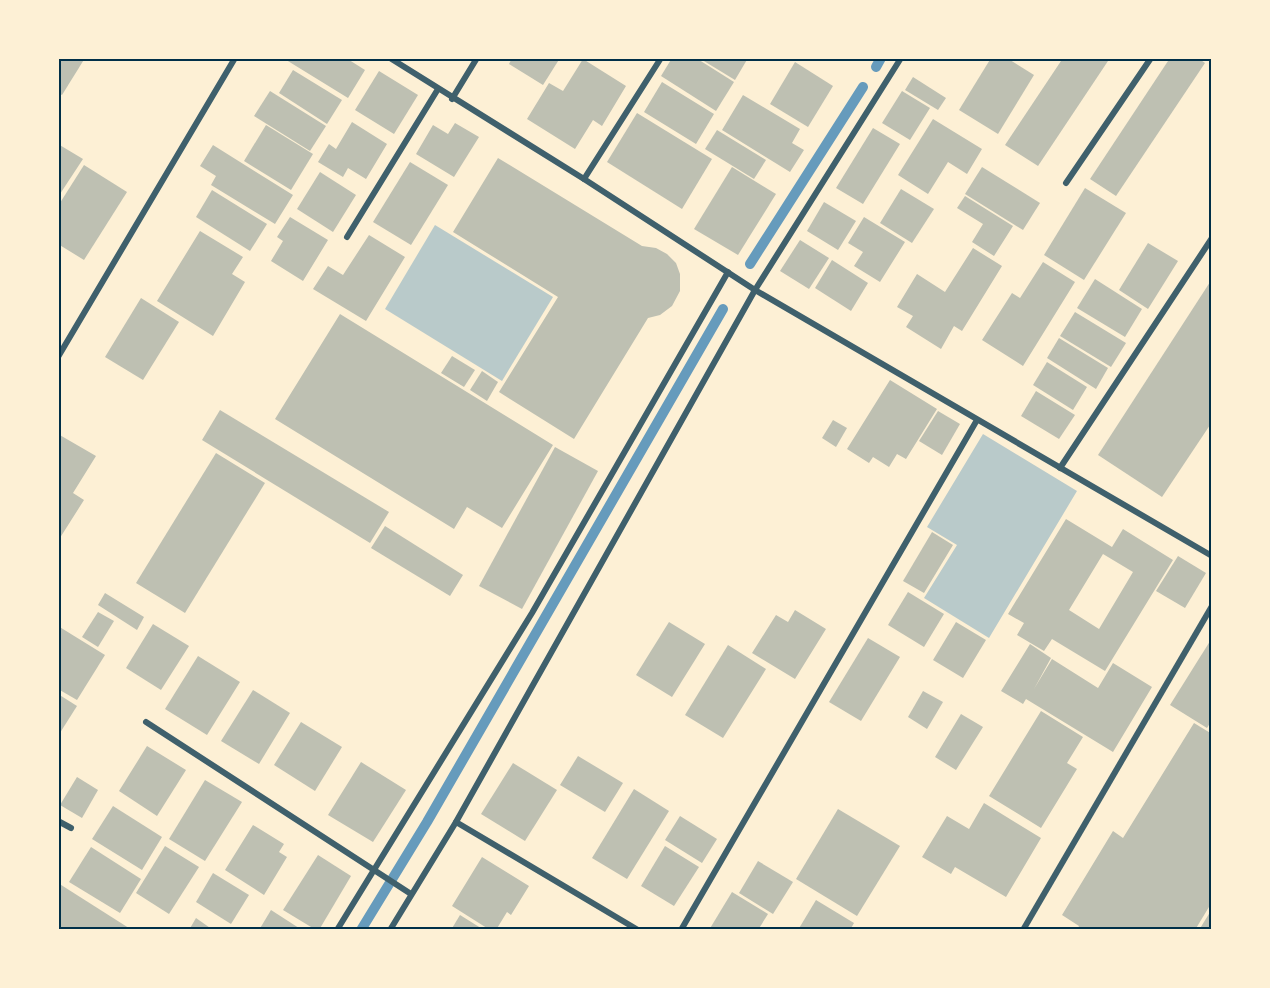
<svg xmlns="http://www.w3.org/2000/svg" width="1270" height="988" viewBox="0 0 1270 988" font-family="Manrope,sans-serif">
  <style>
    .green { fill: #b9caca }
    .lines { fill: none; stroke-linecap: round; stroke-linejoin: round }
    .stream { stroke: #669bbc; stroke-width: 10 }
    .building { fill: #bec0b2; fill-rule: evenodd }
    .minor { stroke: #3f606c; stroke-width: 6 }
    .neatline { fill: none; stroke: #003049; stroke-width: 2 }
  </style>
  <rect width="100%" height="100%" fill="#fdf0d5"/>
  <g class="green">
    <polygon points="435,225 553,297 502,381 385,309"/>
    <polygon points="983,434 1077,491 989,638 924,598 957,545 927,527"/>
  </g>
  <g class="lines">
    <g class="stream">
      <polyline points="876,67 881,58"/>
      <polyline points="750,264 863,87"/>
      <polyline points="361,930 427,822 723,309"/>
    </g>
  </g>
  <g class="building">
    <polygon points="58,58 85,58 62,95 58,93"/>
    <polygon points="283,58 346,58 365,70 348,98"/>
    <polygon points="512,58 560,58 543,85 509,64"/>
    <polygon points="672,58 696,58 734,82 716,111 661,76"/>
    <polygon points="699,58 748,58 735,80"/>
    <polygon points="991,58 1007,58 1034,75 998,134 959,110"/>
    <polygon points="1063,58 1110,58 1038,166 1005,145"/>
    <polygon points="1170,58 1198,58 1205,63 1116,196 1090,179"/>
    <polygon points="583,59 626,86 602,126 593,120 575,149 527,119 549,83 563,91"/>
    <polygon points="795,62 833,86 808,127 770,104"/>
    <polygon points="293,70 342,100 327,124 279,93"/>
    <polygon points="379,71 418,95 394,134 355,110"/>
    <polygon points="913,77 946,98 938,110 905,90"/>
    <polygon points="662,82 714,114 696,144 644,112"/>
    <polygon points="270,91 326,126 310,151 254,116"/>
    <polygon points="902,91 930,108 910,140 882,123"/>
    <polygon points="743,95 800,129 792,143 804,150 790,172 722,130"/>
    <polygon points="637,113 712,159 682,209 607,162"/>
    <polygon points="933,119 982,149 967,174 948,162 928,194 898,175"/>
    <polygon points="352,122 387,144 366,179 348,168 343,177 318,162 329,144 336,149"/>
    <polygon points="455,123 479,137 454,177 416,154 433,125 448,134"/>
    <polygon points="266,125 313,154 291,190 244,161"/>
    <polygon points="873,128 900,144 863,204 836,188"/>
    <polygon points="717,130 766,160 754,179 705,149"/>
    <polygon points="58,144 83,159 58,197"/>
    <polygon points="213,145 293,195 275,224 211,185 216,176 200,166"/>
    <polygon points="498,158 642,246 656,248 667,254 676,263 680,274 680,291 672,306 660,315 648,318 574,439 499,392 558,297 453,232"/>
    <polygon points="410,162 448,185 411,245 373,222"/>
    <polygon points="84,165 127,192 84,260 58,244 58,206"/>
    <polygon points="732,167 776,194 738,255 694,229"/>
    <polygon points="982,167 1040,203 1023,230 965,194"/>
    <polygon points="320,172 356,195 333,232 297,209"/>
    <polygon points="1085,188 1126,213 1084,280 1044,255"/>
    <polygon points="901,189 934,209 912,243 880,223"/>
    <polygon points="212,190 267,224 250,251 196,217"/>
    <polygon points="965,196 1013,226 994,256 972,242 983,224 957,208"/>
    <polygon points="824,202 856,221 838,250 807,231"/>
    <polygon points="290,217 328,240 303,281 271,261 283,241 277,237"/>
    <polygon points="864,217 905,242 880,282 854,266 863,252 848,243"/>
    <polygon points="200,231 243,257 232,274 245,282 213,336 157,301"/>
    <polygon points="369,235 405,257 366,321 313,289 328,266 343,275"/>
    <polygon points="800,240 829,258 809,289 780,271"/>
    <polygon points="1148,243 1178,261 1148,309 1119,290"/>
    <polygon points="973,248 1002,266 962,331 954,326 941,349 906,327 913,316 897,307 917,274 945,292"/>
    <polygon points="832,260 868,283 851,311 815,288"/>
    <polygon points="1043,262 1075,282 1023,366 982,340 1012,293 1020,298"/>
    <polygon points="1095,279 1142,309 1125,337 1077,308"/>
    <polygon points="1212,279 1212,422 1162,497 1098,455"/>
    <polygon points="141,298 179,322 143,380 105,357"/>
    <polygon points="1075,312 1126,343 1111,367 1060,336"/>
    <polygon points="340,314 553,445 502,528 467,507 454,529 275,419"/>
    <polygon points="1059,338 1108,368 1096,389 1047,358"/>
    <polygon points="452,356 475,370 464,387 441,373"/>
    <polygon points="1047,362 1087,387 1073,410 1033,385"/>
    <polygon points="482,371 498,382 487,401 470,390"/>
    <polygon points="890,380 937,409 906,459 897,454 889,467 873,457 869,463 847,449"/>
    <polygon points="1036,391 1075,415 1059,439 1021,416"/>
    <polygon points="220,410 389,512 370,543 202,440"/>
    <polygon points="938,411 960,424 942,455 919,441"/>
    <polygon points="833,420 847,428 836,447 822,438"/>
    <polygon points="58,434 96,456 73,493 84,500 58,541"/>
    <polygon points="555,447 598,471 522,609 479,586"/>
    <polygon points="216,453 265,483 185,613 136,583"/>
    <path d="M1066,519L1112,547L1123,529L1173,560L1105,671L1052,639L1044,651L1017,635L1024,623L1008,614ZM1103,554L1133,572L1099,629L1069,610Z"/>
    <polygon points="385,526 463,575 450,596 371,548"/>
    <polygon points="932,532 953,545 924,593 903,581"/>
    <polygon points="1178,556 1206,573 1185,608 1156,591"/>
    <polygon points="908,592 944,614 924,647 888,625"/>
    <polygon points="105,593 144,617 137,630 98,605"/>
    <polygon points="795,610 826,629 795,679 752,653 776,615 788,622"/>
    <polygon points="98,612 114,621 98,647 82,637"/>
    <polygon points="669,622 705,644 672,697 636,675"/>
    <polygon points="956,622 986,640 963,678 933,660"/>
    <polygon points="153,624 189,646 161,690 126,668"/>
    <polygon points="58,626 105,655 77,700 58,689"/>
    <polygon points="868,638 900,657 861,721 829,702"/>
    <polygon points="1212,638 1212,720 1207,728 1170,705"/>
    <polygon points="1030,644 1051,658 1034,689 1052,659 1098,688 1113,663 1152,687 1113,752 1026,699 1023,704 1001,691"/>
    <polygon points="728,645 766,669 723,738 685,715"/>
    <polygon points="198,656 240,682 207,735 165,709"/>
    <polygon points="253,690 290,713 259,764 221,741"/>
    <polygon points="923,691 943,702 927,729 908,717"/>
    <polygon points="58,694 77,706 58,736"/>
    <polygon points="1041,711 1083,737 1067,763 1077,769 1041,828 989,796"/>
    <polygon points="961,714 983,727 956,770 935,757"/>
    <polygon points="301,722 342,747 315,791 274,765"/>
    <polygon points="1194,723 1212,734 1212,902 1195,930 1077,930 1079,926 1062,915 1113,831 1123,838"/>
    <polygon points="147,746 186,770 157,816 119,791"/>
    <polygon points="578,756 623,783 605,812 560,785"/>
    <polygon points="361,762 406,790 373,842 328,815"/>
    <polygon points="513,763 557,790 525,841 481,814"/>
    <polygon points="77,777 98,790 82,818 60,805"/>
    <polygon points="205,780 242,802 205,861 169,839"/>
    <polygon points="634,789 669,811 627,879 592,858"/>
    <polygon points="984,803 1041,838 1006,897 955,867 951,874 922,857 947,816 969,829"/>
    <polygon points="113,806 162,837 142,870 92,839"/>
    <polygon points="838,809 900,846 857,916 796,879"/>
    <polygon points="680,816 717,839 702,863 665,840"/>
    <polygon points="253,825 284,844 279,852 287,857 264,895 225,870"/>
    <polygon points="165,846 199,867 169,914 136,893"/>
    <polygon points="665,846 699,867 674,906 641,886"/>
    <polygon points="91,847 141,879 120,913 69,882"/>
    <polygon points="318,855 351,876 319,930 316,930 283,910"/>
    <polygon points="482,857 529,886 511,915 507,912 496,930 490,930 452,906"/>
    <polygon points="758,861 793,882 773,914 739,893"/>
    <polygon points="213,873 249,895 231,924 196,902"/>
    <polygon points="58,883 132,930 58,930"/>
    <polygon points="732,892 768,914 758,930 709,930"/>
    <polygon points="816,900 854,923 850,930 798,930"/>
    <polygon points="1212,909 1212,930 1199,930"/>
    <polygon points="271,910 302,930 259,930"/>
    <polygon points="460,915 484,930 451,930"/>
    <polygon points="196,918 213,930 189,930"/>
  </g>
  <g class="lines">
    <g class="minor">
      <polyline points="390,58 584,179 755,290 1212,556"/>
      <polyline points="452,99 477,58"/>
      <polyline points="584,179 661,58"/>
      <polyline points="1066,183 1151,58"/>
      <polyline points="347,237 438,89"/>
      <polyline points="58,357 235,58"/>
      <polyline points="1060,468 1212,238"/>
      <polyline points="146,722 411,894"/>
      <polyline points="58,821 71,828"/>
      <polyline points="456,822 638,930"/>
      <polyline points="337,930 532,613 728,272"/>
      <polyline points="390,930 456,822 755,290 901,58"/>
      <polyline points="681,930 977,420"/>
      <polyline points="1023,930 1212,606"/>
    </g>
  </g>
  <rect width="1270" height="988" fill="none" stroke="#fdf0d5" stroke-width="120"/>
  <rect x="60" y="60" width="1150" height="868" class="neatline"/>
</svg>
